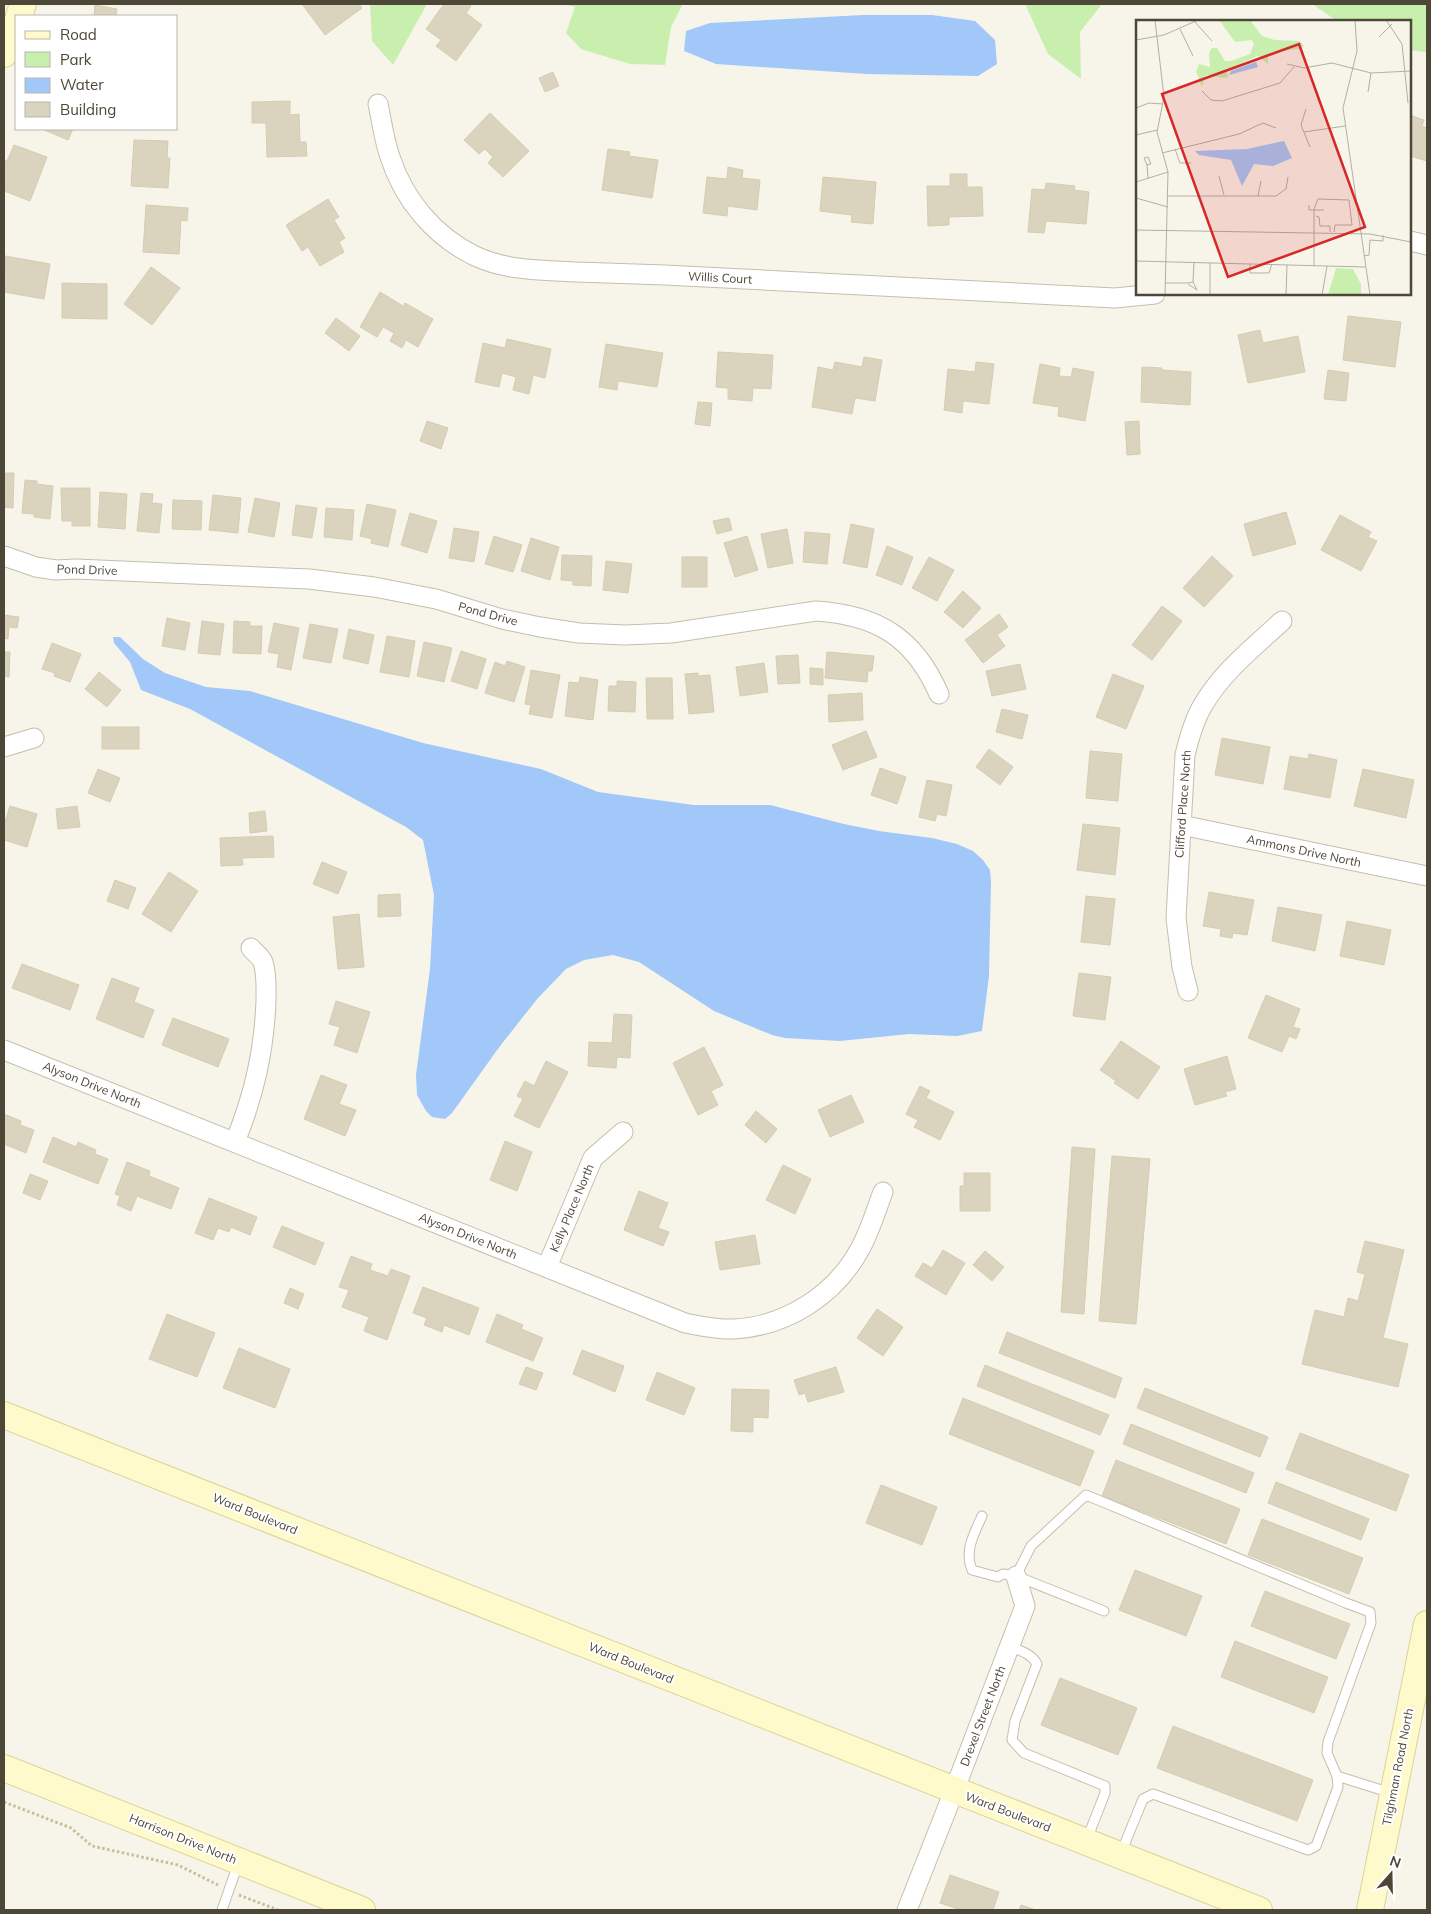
<svg xmlns="http://www.w3.org/2000/svg" width="1431" height="1914" viewBox="0 0 1431 1914" font-family="Mulish,sans-serif">
  <style>
    .green { fill: #c9efaf }
    .water { fill: #a1c8f9 }
    .building { fill: #dad3be; stroke: #d6ccb0 }
    .lines { fill: none; stroke-linecap: round; stroke-linejoin: round }
    .lane-casing { stroke: #c4bfab; stroke-width: 11 }
    .street-casing { stroke: #c4bfab; stroke-width: 21 }
    .secondary-casing { stroke: #dcd395; stroke-width: 28 }
    .path { stroke: #c7be9b; stroke-width: 3; stroke-dasharray: 2.5 2.5; stroke-linecap: butt }
    .lane { stroke: #fff; stroke-width: 9 }
    .street { stroke: #fff; stroke-width: 19 }
    .secondary { stroke: #fffacc; stroke-width: 26 }
    .labels { text-anchor: middle; stroke-width: 4; stroke-linejoin: round; paint-order: stroke }
    .street-label { font-size: 12px; fill: #4c4737; stroke: #fff }
    .inset-road { fill: none; stroke: #b3afa2; stroke-width: 1 }
    .view { fill: #d62828; fill-opacity: 0.15; stroke: #d62828; stroke-width: 2.5 }
    .inset-edge { fill: none; stroke: #4c4737; stroke-width: 2.5 }
  </style>
  <rect width="100%" height="100%" fill="#f7f5ea"/>
  <g class="green">
    <polygon points="370,4 427,4 393,65 372,41"/>
    <polygon points="564,4 683,4 671,27 665,65 630,64 581,49 566,33 575,7"/>
    <polygon points="1025,4 1102,4 1080,32 1081,79 1048,54"/>
    <polygon points="1312,4 1427,4 1427,51 1424,52 1410,50 1410,21 1337,21"/>
  </g>
  <g class="water">
    <polygon points="863,15 932,15 975,21 995,40 997,64 978,76 867,74 716,64 684,51 686,31 710,23"/>
    <polygon points="113,637 120,637 143,659 165,673 206,687 250,691 423,743 541,769 598,792 694,805 770,805 844,824 879,831 932,838 957,844 973,851 983,860 990,870 991,882 989,976 982,1031 957,1036 909,1034 840,1041 785,1038 772,1035 714,1011 639,962 613,955 584,960 566,969 538,998 500,1046 452,1113 445,1119 432,1117 426,1111 417,1095 416,1075 430,969 434,895 423,840 406,827 190,709 141,690 130,662 114,643"/>
  </g>
  <g class="building">
    <polygon points="302,4 359,4 362,8 325,35"/>
    <polygon points="444,4 467,4 471,6 466,13 482,25 456,61 436,46 441,40 426,29"/>
    <polygon points="95,5 117,9 116,16 94,16"/>
    <polygon points="553,72 559,86 545,92 539,78"/>
    <polygon points="290,101 290,115 299,114 300,142 306,142 307,156 267,157 266,123 252,123 252,102"/>
    <polygon points="490,113 529,151 503,177 488,163 493,157 485,149 479,154 464,140"/>
    <polygon points="1410,115 1424,120 1422,126 1427,128 1427,161 1410,156"/>
    <polygon points="42,129 73,129 68,140"/>
    <polygon points="134,140 168,141 167,158 170,158 168,188 131,186"/>
    <polygon points="14,145 47,157 30,201 4,191 4,160 7,161"/>
    <polygon points="608,149 630,152 629,156 658,160 652,198 602,190"/>
    <polygon points="728,167 743,170 742,178 760,180 757,210 728,206 727,216 703,213 707,177 727,179"/>
    <polygon points="950,174 967,174 967,187 982,187 983,216 949,217 949,225 928,226 927,186 950,186"/>
    <polygon points="823,177 876,182 873,224 851,222 852,215 820,211"/>
    <polygon points="1046,183 1075,186 1074,190 1089,192 1086,224 1046,221 1044,233 1028,232 1032,189 1045,190"/>
    <polygon points="328,199 339,217 334,220 345,238 339,242 344,252 320,266 308,247 302,251 286,225"/>
    <polygon points="146,205 188,208 187,221 181,220 179,254 143,252"/>
    <polygon points="5,256 50,264 44,299 4,292"/>
    <polygon points="151,267 180,288 152,325 124,304"/>
    <polygon points="62,283 107,284 107,319 62,318"/>
    <polygon points="380,292 403,306 405,303 433,319 418,347 406,340 402,348 390,341 394,333 383,327 377,337 360,327"/>
    <polygon points="1348,316 1401,322 1395,367 1343,360"/>
    <polygon points="336,318 360,336 349,351 325,333"/>
    <polygon points="1260,330 1263,343 1298,336 1305,372 1248,383 1238,335"/>
    <polygon points="507,339 551,349 545,378 533,375 529,394 513,390 516,377 502,373 499,387 475,382 483,343 505,348"/>
    <polygon points="606,344 663,353 657,387 618,381 617,390 599,387"/>
    <polygon points="718,352 773,355 771,389 753,388 752,401 728,399 728,388 716,387"/>
    <polygon points="864,357 882,360 875,401 855,398 852,414 812,407 818,367 833,370 835,362 862,367"/>
    <polygon points="976,362 994,364 989,404 963,401 962,413 944,410 948,369 975,372"/>
    <polygon points="1040,364 1060,368 1059,376 1071,377 1073,368 1094,372 1085,421 1058,416 1059,407 1033,403"/>
    <polygon points="1142,367 1162,368 1162,370 1191,372 1190,405 1141,402"/>
    <polygon points="1328,370 1349,373 1346,401 1324,399"/>
    <polygon points="698,402 712,403 710,426 695,424"/>
    <polygon points="427,421 448,428 441,449 420,441"/>
    <polygon points="1139,421 1140,454 1127,455 1125,422"/>
    <polygon points="4,473 14,473 13,508 4,507"/>
    <polygon points="25,480 37,481 37,484 53,486 50,519 34,517 34,514 22,513"/>
    <polygon points="61,488 90,488 90,526 72,526 72,521 62,521"/>
    <polygon points="100,492 127,494 125,529 98,527"/>
    <polygon points="141,493 153,494 152,503 162,504 159,533 137,531"/>
    <polygon points="213,495 241,498 238,533 209,530"/>
    <polygon points="255,498 280,503 274,537 248,532"/>
    <polygon points="173,500 202,501 201,530 172,529"/>
    <polygon points="367,504 396,510 388,547 371,543 372,539 360,536"/>
    <polygon points="296,505 317,508 312,538 292,535"/>
    <polygon points="326,508 354,510 352,540 324,537"/>
    <polygon points="1286,512 1296,544 1253,556 1244,524"/>
    <polygon points="410,513 437,521 427,553 401,545"/>
    <polygon points="1340,515 1371,532 1368,537 1377,541 1361,571 1321,550"/>
    <polygon points="729,518 732,530 717,534 713,521"/>
    <polygon points="851,524 874,529 867,568 843,563"/>
    <polygon points="454,528 479,532 474,562 449,558"/>
    <polygon points="787,529 793,563 768,568 761,534"/>
    <polygon points="805,532 830,534 827,564 803,562"/>
    <polygon points="494,536 522,545 513,572 485,564"/>
    <polygon points="747,536 758,570 735,577 724,543"/>
    <polygon points="531,538 559,547 550,580 521,571"/>
    <polygon points="887,546 913,557 902,585 876,575"/>
    <polygon points="562,555 592,556 591,586 573,585 573,581 561,580"/>
    <polygon points="1212,556 1233,576 1204,607 1183,588"/>
    <rect x="682" y="557" width="25" height="30"/>
    <polygon points="929,557 954,570 937,601 912,588"/>
    <polygon points="606,561 632,564 628,593 603,590"/>
    <polygon points="963,591 981,608 963,628 944,612"/>
    <polygon points="1162,606 1182,621 1152,660 1132,645"/>
    <polygon points="999,614 1008,627 997,635 1005,646 983,663 965,640"/>
    <polygon points="4,615 19,617 17,628 9,627 8,639 4,638"/>
    <polygon points="167,618 190,623 185,650 162,646"/>
    <polygon points="202,621 224,624 220,655 198,653"/>
    <polygon points="234,621 250,622 250,626 262,626 261,654 233,653"/>
    <polygon points="274,623 299,628 291,670 277,667 279,654 268,652"/>
    <polygon points="310,624 338,629 331,663 303,658"/>
    <polygon points="349,629 374,635 368,664 343,658"/>
    <polygon points="387,636 415,641 409,677 380,672"/>
    <polygon points="424,642 452,648 444,682 417,676"/>
    <polygon points="52,643 81,654 70,682 54,676 55,673 42,669"/>
    <polygon points="461,651 486,659 477,689 451,681"/>
    <polygon points="4,652 10,652 9,677 4,676"/>
    <polygon points="827,652 874,656 872,671 868,671 867,682 825,678"/>
    <polygon points="798,655 800,683 778,684 776,656"/>
    <polygon points="507,661 525,667 514,702 485,693 495,662 505,666"/>
    <polygon points="764,663 768,692 740,696 736,667"/>
    <polygon points="1020,664 1026,689 992,696 986,671"/>
    <polygon points="810,668 823,669 823,685 810,684"/>
    <polygon points="531,670 560,675 552,718 529,714 531,705 525,704"/>
    <polygon points="99,672 121,690 107,707 85,689"/>
    <polygon points="698,673 698,676 710,675 714,712 689,714 685,674"/>
    <polygon points="1113,674 1144,686 1126,729 1096,717"/>
    <polygon points="580,677 598,680 593,720 565,716 569,682 579,683"/>
    <polygon points="646,678 672,678 673,719 647,719"/>
    <polygon points="617,681 636,682 635,712 608,711 609,686 617,686"/>
    <polygon points="862,693 863,720 829,722 828,695"/>
    <polygon points="1002,709 1028,715 1022,739 996,732"/>
    <rect x="102" y="727" width="37" height="22"/>
    <polygon points="866,731 877,757 843,770 832,745"/>
    <polygon points="1222,738 1270,747 1263,784 1215,775"/>
    <polygon points="989,749 1013,767 1000,785 976,767"/>
    <polygon points="1090,751 1122,754 1118,801 1086,798"/>
    <polygon points="1309,754 1337,760 1330,798 1284,789 1290,756 1308,759"/>
    <polygon points="880,768 906,777 897,804 871,795"/>
    <polygon points="98,769 120,778 110,802 88,793"/>
    <polygon points="1363,769 1414,780 1406,818 1354,806"/>
    <polygon points="927,780 952,785 946,816 937,814 935,821 919,817"/>
    <polygon points="10,806 37,814 27,847 4,840 4,825"/>
    <polygon points="77,806 80,827 58,829 56,809"/>
    <polygon points="265,811 267,831 250,833 249,813"/>
    <polygon points="1083,824 1120,828 1115,875 1077,870"/>
    <polygon points="273,836 274,857 242,858 243,865 221,866 220,838"/>
    <polygon points="322,862 347,872 338,894 313,884"/>
    <polygon points="169,872 198,891 171,932 142,914"/>
    <polygon points="115,880 136,888 128,909 107,901"/>
    <polygon points="1209,892 1254,900 1247,935 1233,933 1232,938 1220,936 1221,929 1203,926"/>
    <polygon points="400,894 401,916 378,917 378,895"/>
    <polygon points="1086,896 1115,899 1110,945 1081,942"/>
    <polygon points="1278,907 1322,915 1315,951 1272,941"/>
    <polygon points="359,914 364,967 338,969 333,917"/>
    <polygon points="1347,921 1391,930 1384,965 1340,956"/>
    <polygon points="22,964 79,985 70,1010 12,988"/>
    <polygon points="1079,973 1111,977 1105,1020 1073,1016"/>
    <polygon points="112,978 139,988 134,1002 154,1010 143,1038 96,1019"/>
    <polygon points="1266,995 1300,1009 1293,1027 1300,1029 1296,1039 1289,1036 1282,1052 1248,1038"/>
    <polygon points="336,1001 370,1012 357,1053 334,1045 340,1027 329,1024"/>
    <polygon points="614,1014 632,1015 630,1058 617,1057 616,1068 588,1066 589,1042 612,1043"/>
    <polygon points="173,1018 229,1039 218,1067 162,1045"/>
    <polygon points="1121,1041 1160,1067 1138,1099 1114,1083 1116,1081 1100,1070"/>
    <polygon points="704,1047 723,1085 711,1091 718,1105 698,1115 673,1063"/>
    <polygon points="1227,1056 1236,1089 1225,1092 1227,1096 1195,1105 1184,1069"/>
    <polygon points="546,1061 568,1072 539,1128 514,1116 523,1099 517,1096 525,1081 534,1086"/>
    <polygon points="321,1075 347,1085 339,1104 356,1110 345,1136 304,1119"/>
    <polygon points="920,1086 930,1091 926,1098 954,1112 940,1140 914,1127 918,1120 906,1114"/>
    <polygon points="851,1095 864,1122 830,1137 818,1110"/>
    <polygon points="756,1111 777,1129 766,1143 745,1125"/>
    <polygon points="4,1114 21,1121 20,1125 34,1130 26,1153 4,1144"/>
    <polygon points="53,1137 76,1147 78,1142 96,1150 95,1154 108,1159 98,1184 43,1162"/>
    <polygon points="505,1141 532,1152 517,1191 490,1180"/>
    <polygon points="1072,1147 1095,1149 1084,1314 1061,1312"/>
    <polygon points="1112,1156 1150,1159 1136,1324 1099,1321"/>
    <polygon points="127,1162 150,1171 149,1176 179,1188 171,1209 137,1196 131,1211 117,1205 120,1196 115,1194"/>
    <polygon points="783,1165 811,1179 795,1214 766,1200"/>
    <polygon points="964,1173 990,1173 990,1211 960,1211 960,1186 964,1186"/>
    <polygon points="30,1174 48,1181 40,1200 23,1193"/>
    <polygon points="639,1191 668,1203 658,1228 669,1232 663,1246 624,1230"/>
    <polygon points="209,1198 257,1217 250,1235 231,1227 229,1232 218,1228 213,1240 195,1233"/>
    <polygon points="282,1226 324,1243 315,1265 273,1247"/>
    <polygon points="755,1235 760,1264 720,1270 715,1242"/>
    <polygon points="1365,1241 1404,1250 1383,1338 1408,1344 1398,1387 1302,1364 1315,1310 1344,1317 1348,1298 1358,1301 1365,1274 1357,1272"/>
    <polygon points="943,1250 965,1263 946,1295 915,1276 923,1263 932,1268"/>
    <polygon points="985,1251 1004,1267 992,1281 973,1265"/>
    <polygon points="351,1256 372,1264 370,1270 388,1276 391,1269 410,1276 387,1340 364,1331 369,1317 342,1307 349,1290 339,1287"/>
    <polygon points="423,1287 479,1308 469,1335 444,1325 442,1332 424,1325 427,1318 413,1313"/>
    <polygon points="290,1288 304,1294 298,1309 284,1303"/>
    <polygon points="877,1309 903,1327 883,1356 857,1338"/>
    <polygon points="167,1314 215,1333 197,1377 149,1359"/>
    <polygon points="497,1314 523,1325 521,1329 543,1338 533,1361 486,1342"/>
    <polygon points="1007,1332 1122,1378 1115,1398 999,1353"/>
    <polygon points="239,1348 290,1369 275,1408 223,1388"/>
    <polygon points="582,1350 624,1366 615,1392 573,1374"/>
    <polygon points="985,1365 1109,1415 1100,1435 977,1386"/>
    <polygon points="526,1367 543,1373 536,1390 519,1384"/>
    <polygon points="836,1367 844,1392 808,1402 805,1393 799,1395 794,1380"/>
    <polygon points="657,1372 695,1388 684,1415 646,1400"/>
    <polygon points="1145,1388 1268,1437 1260,1457 1137,1408"/>
    <polygon points="732,1389 769,1390 768,1418 753,1417 753,1432 731,1431"/>
    <polygon points="963,1398 1094,1451 1080,1486 949,1434"/>
    <polygon points="1131,1424 1254,1473 1246,1493 1123,1444"/>
    <polygon points="1300,1433 1409,1475 1396,1511 1286,1469"/>
    <polygon points="1116,1460 1240,1509 1226,1544 1102,1496"/>
    <polygon points="1276,1482 1369,1519 1361,1540 1268,1503"/>
    <polygon points="881,1485 937,1507 922,1545 866,1523"/>
    <polygon points="1262,1519 1363,1558 1349,1594 1248,1555"/>
    <polygon points="1135,1570 1202,1596 1186,1636 1119,1610"/>
    <polygon points="1265,1591 1350,1624 1336,1659 1251,1626"/>
    <polygon points="1235,1641 1328,1677 1314,1713 1221,1677"/>
    <polygon points="1060,1678 1137,1708 1118,1755 1041,1725"/>
    <polygon points="1173,1726 1313,1780 1297,1821 1157,1768"/>
    <polygon points="950,1875 999,1892 993,1910 961,1910 940,1903"/>
    <polygon points="1021,1905 1036,1910 1019,1910"/>
  </g>
  <g class="lines">
    <defs>
      <g id="lane">
        <path d="M982,1516C974,1534 964,1551 972,1570L998,1577L1003,1574L1016,1576L1104,1611"/>
        <polyline points="1016,1576 1031,1546 1086,1495 1346,1603 1370,1612 1371,1623 1328,1742 1327,1753 1337,1776 1338,1787 1316,1846 1308,1850 1153,1794 1143,1799 1121,1853"/>
        <path d="M1009,1646C1020,1651 1031,1653 1037,1664L1015,1721L1012,1740L1024,1753L1105,1786V1793L1087,1839"/>
        <polyline points="1337,1776 1391,1793"/>
        <polyline points="222,1910 238,1864"/>
      </g>
      <g id="street">
        <path d="M378,104C382,122 384,140 390,157C404,200 434,236 475,256C507,271 542,270 577,272C606,273 635,274 665,275C815,283 965,291 1115,298L1155,294"/>
        <polyline points="1410,241 1427,245"/>
        <path d="M4,556L36,567L56,570L76,569L309,579L374,587L436,599L502,619L540,627L579,633L625,635L671,633L816,611C877,615 914,637 939,694"/>
        <polyline points="4,747 34,738"/>
        <polyline points="1181,825 1427,876"/>
        <path d="M1188,991L1182,967L1176,918L1185,755C1189,738 1194,720 1203,705C1223,671 1254,647 1282,621"/>
        <path d="M4,1050L685,1323C701,1326 717,1330 734,1329C787,1326 835,1295 860,1249C870,1231 876,1210 883,1192"/>
        <path d="M235,1142C254,1095 264,1052 266,1001C266,989 267,974 263,962C261,957 254,952 251,948"/>
        <polyline points="547,1267 593,1158 623,1132"/>
        <polyline points="907,1910 954,1791 1025,1606 1016,1576"/>
      </g>
      <g id="secondary">
        <polyline points="19,16 23,4"/>
        <polyline points="4,54 16,24"/>
        <polyline points="4,1415 1259,1910"/>
        <polyline points="4,1768 362,1910"/>
        <polyline points="1370,1910 1427,1624"/>
      </g>
    </defs>
    <use href="#lane" class="lane-casing"/>
    <use href="#street" class="street-casing"/>
    <use href="#secondary" class="secondary-casing"/>
    <g class="path">
      <polyline points="4,1802 71,1828 92,1846 178,1865 218,1885"/>
      <polyline points="239,1895 278,1910"/>
    </g>
    <use href="#lane" class="lane"/>
    <use href="#street" class="street"/>
    <use href="#secondary" class="secondary"/>
  </g>
  <g class="labels">
    <g class="street-label">
      <text transform="translate(720 278) rotate(3)" y="4">Willis Court</text>
      <text transform="translate(87 570) rotate(2)" y="4">Pond Drive</text>
      <text transform="translate(488 614) rotate(15)" y="4">Pond Drive</text>
      <text transform="translate(1183 804) rotate(-86)" y="4">Clifford Place North</text>
      <text transform="translate(1304 851) rotate(12)" y="4">Ammons Drive North</text>
      <text transform="translate(92 1085) rotate(22)" y="4">Alyson Drive North</text>
      <text transform="translate(572 1208) rotate(-67)" y="4">Kelly Place North</text>
      <text transform="translate(468 1236) rotate(22)" y="4">Alyson Drive North</text>
      <text transform="translate(255 1514) rotate(22)" y="4">Ward Boulevard</text>
      <text transform="translate(631 1663) rotate(22)" y="4">Ward Boulevard</text>
      <text transform="translate(983 1716) rotate(-69)" y="4">Drexel Street North</text>
      <text transform="translate(1398 1767) rotate(-79)" y="4">Tilghman Road North</text>
      <text transform="translate(1008 1812) rotate(21)" y="4">Ward Boulevard</text>
      <text transform="translate(183 1839) rotate(22)" y="4">Harrison Drive North</text>
    </g>
  </g>
  <g transform="translate(1136 20)">
    <rect width="275" height="275" fill="#f7f5ea"/>
    <path d="M83,0H114L126,16L139,20L164,21L168,26L164,29L137,32L132,35V44L122,36L117,38L91,50L92,57L88,58L70,55L66,67L60,52L63,44L74,47L73,33L76,28H81L89,41H95L114,34L118,24L116,20L99,22ZM200,248L217,249L225,264V275H192Z" fill="#c9efaf"/>
    <path d="M120,42L122,47L93,55L95,51ZM148,121L156,138L137,146L118,144L106,166L95,140L63,135L59,131L111,129Z" fill="#a1c8f9"/>
    <path class="inset-road" d="M19,0L28,77L21,112L32,152L29,275M57,0L76,21M219,0L221,31L207,88L234,275M250,0L266,24L272,83M44,9L57,36M243,17L256,4M0,20L28,15L62,0M151,44L168,48L196,43L235,53L275,51M66,71L75,80L86,81L144,63L158,47M232,72L235,53M0,88L13,83L27,84M170,89L165,105L174,127M168,112L209,106M0,115L21,110M39,129L44,143H55M26,133L103,114L127,103L140,108M11,145L8,138L12,137L15,144L11,145L12,158M83,156L88,175M0,162L32,152M32,176H140L150,169L152,157M122,176L125,161M0,178L32,187M173,185V190H188M178,189L182,179L213,180L216,205H199L198,212M178,189V246M180,196L183,197L184,206H194V212M0,210L234,214L275,222M228,236L233,235L234,220L247,221V215M0,241L229,247M74,243V275M114,244V253H133L136,244M29,263H52M52,263L57,262L58,242M52,264L61,270L57,262M150,275L151,245M186,275L191,246"/>
    <path class="view" d="M163,24L229,207L92,257L26,74Z"/>
    <rect width="275" height="275" class="inset-edge"/>
  </g>
  <rect width="1431" height="1914" fill="none" stroke="#4c4737" stroke-width="10"/>
  <rect x="15" y="15" width="162" height="115" fill="#ffffff" stroke="#b7b5af"/>
  <rect x="25" y="31" width="25" height="8" fill="#fffacc" stroke="#b7b5af"/>
  <text x="60" y="40" font-size="15" fill="#4c4737">Road</text>
  <rect x="25" y="52" width="25" height="15" fill="#c9efaf" stroke="#b7b5af"/>
  <text x="60" y="65" font-size="15" fill="#4c4737">Park</text>
  <rect x="25" y="78" width="25" height="15" fill="#a1c8f9" stroke="#b7b5af"/>
  <text x="60" y="90" font-size="15" fill="#4c4737">Water</text>
  <rect x="25" y="102" width="25" height="15" fill="#dad3be" stroke="#b7b5af"/>
  <text x="60" y="115" font-size="15" fill="#4c4737">Building</text>
  <g transform="translate(1391 1874) rotate(20)" stroke="#ffffff" stroke-width="4" paint-order="stroke">
  <path d="M0-4L9 19L0 12L-9 19Z" fill="#4c4737"/>
  <text y="-8" font-size="14" font-weight="bold" text-anchor="middle" fill="#4c4737">N</text>
  </g>
</svg>
